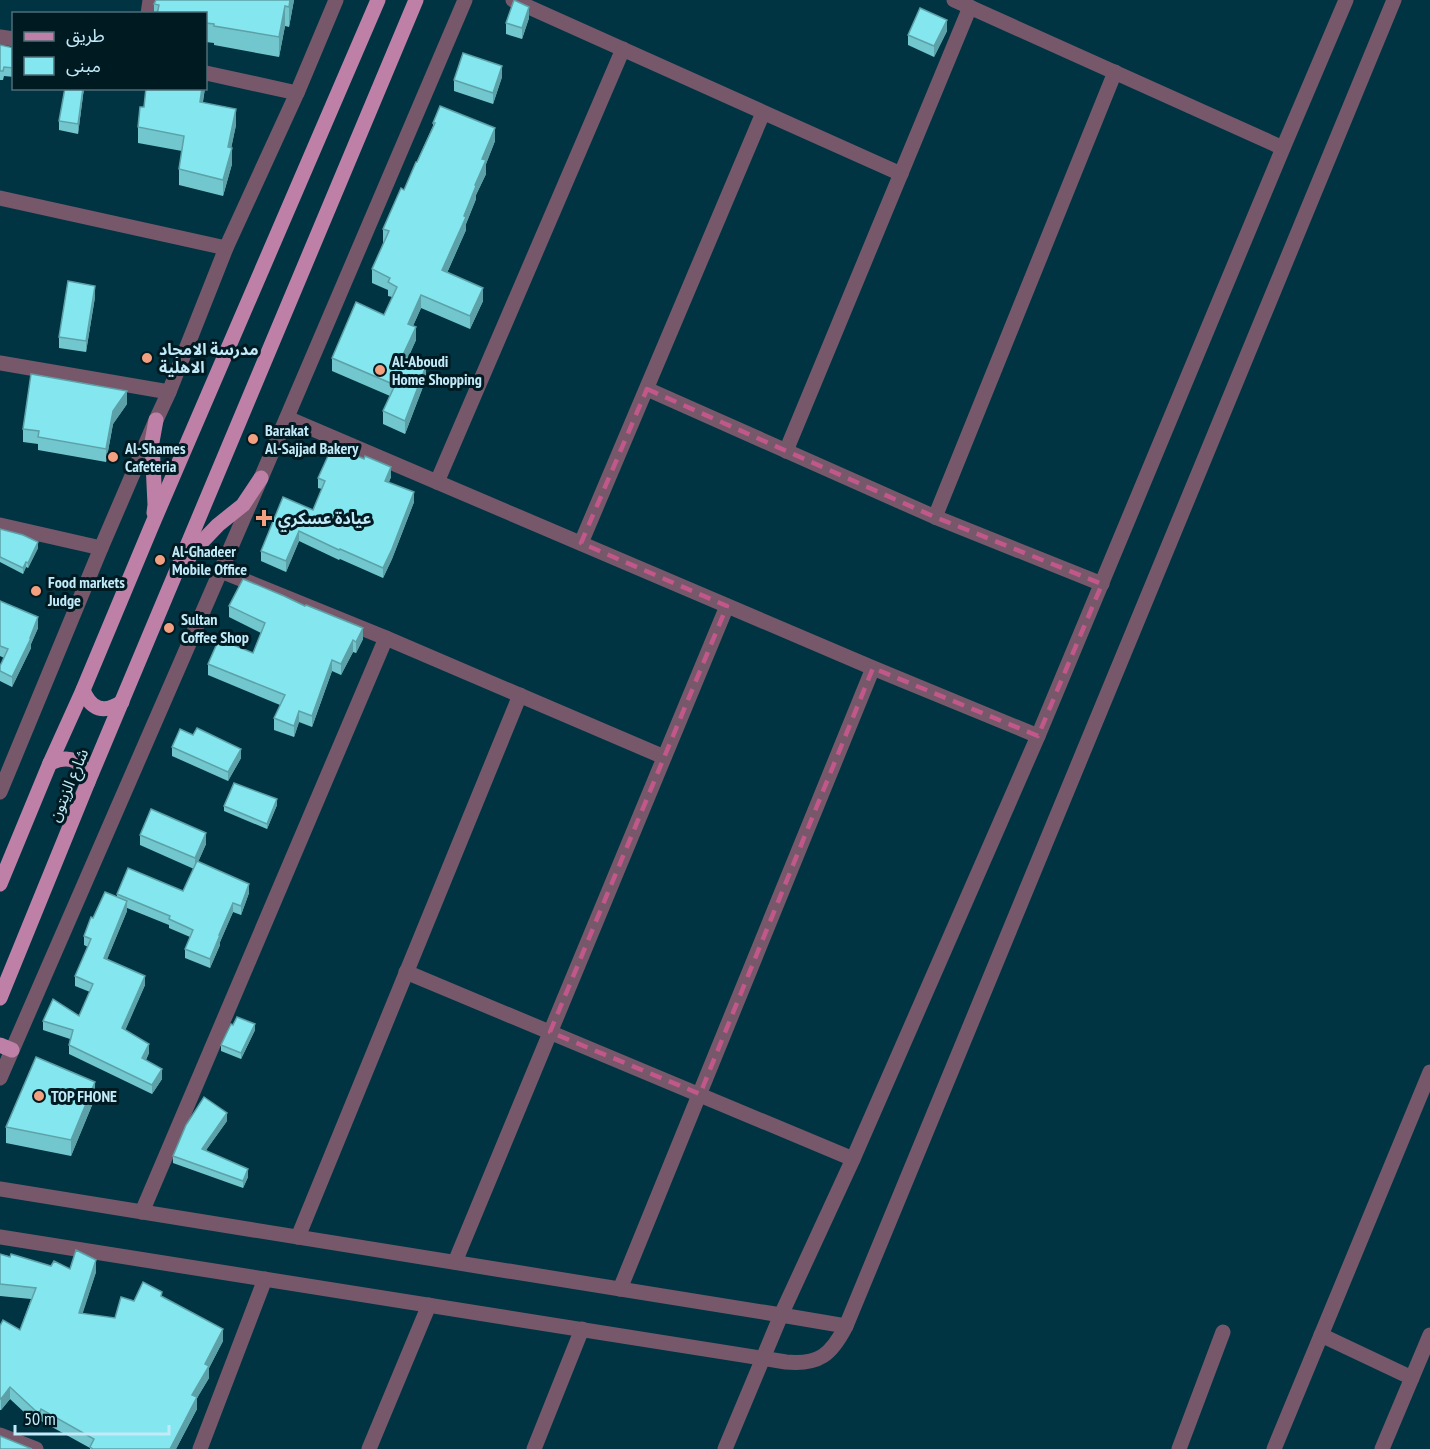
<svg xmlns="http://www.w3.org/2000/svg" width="1430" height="1449" viewBox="0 0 1430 1449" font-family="'PT Sans Narrow','Noto Sans Arabic',sans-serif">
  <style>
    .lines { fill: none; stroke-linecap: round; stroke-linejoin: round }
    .minor { stroke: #77586b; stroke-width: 15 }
    .major { stroke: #bf80a7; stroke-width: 15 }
    .wall { fill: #72c6cd }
    .shaded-wall { fill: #5ca1a7 }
    .building { fill: #84e6ee; stroke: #5ca1a7; stroke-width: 1.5 }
    .marked { fill: none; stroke: #c2578a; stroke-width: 4.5; stroke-dasharray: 12 8; stroke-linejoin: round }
    .poi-dot { fill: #f2a080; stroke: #001a22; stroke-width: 2 }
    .labels { text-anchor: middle; stroke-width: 6; stroke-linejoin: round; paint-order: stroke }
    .poi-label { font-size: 16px; font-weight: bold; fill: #c2eaf9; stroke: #001a22; text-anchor: start }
    .street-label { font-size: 16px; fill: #c2eaf9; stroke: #001a22 }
  </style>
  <rect width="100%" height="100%" fill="#003442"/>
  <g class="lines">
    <g class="minor">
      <polyline points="513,0 901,174"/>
      <polyline points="954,0 1283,148"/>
      <polyline points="148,14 150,0"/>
      <polyline points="0,37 14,39"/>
      <polyline points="206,73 297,93"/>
      <polyline points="0,198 226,248"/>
      <polyline points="0,363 169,392"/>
      <polyline points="647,389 935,517 1102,584"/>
      <polyline points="287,418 873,668 1038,736"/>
      <polyline points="786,451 970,7"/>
      <polyline points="437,482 623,49"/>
      <polyline points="935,517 1115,72"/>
      <polyline points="0,525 101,548"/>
      <polyline points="581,543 763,113"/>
      <polyline points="221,571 386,638 664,757"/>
      <polyline points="0,792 101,548 156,420 169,392 226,248 297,93 336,0"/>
      <polyline points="406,972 853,1159"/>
      <polyline points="0,1078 261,478 465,0"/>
      <polyline points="0,1189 781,1315 846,1326"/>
      <polyline points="142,1212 386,638"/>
      <path d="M0,1237L786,1362C819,1365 831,1355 846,1326L1394,0"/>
      <polyline points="298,1237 520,695"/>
      <polyline points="455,1262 727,606"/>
      <polyline points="620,1289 873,668"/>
      <polyline points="1321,1335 1412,1378"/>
      <polyline points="0,1435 36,1449"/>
      <polyline points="200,1449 265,1279"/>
      <polyline points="369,1449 429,1305"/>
      <polyline points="534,1449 582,1329"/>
      <polyline points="725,1449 781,1315 853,1159 1038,736 1283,148 1346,0"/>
      <polyline points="1179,1449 1223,1332"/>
      <polyline points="1274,1449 1430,1072"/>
      <polyline points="1382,1449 1430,1335"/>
    </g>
    <g class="major">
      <polyline points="154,513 155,505 152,442 156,420"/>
      <polyline points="188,559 193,551 218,525 243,505 261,478"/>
      <path d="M83,690C91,710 104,714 122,702"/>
      <path d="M50,763C70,754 83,760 88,782"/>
      <polyline points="0,884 50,763 83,690 152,525 378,0"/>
      <polyline points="0,998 88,782 416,0"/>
      <polyline points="0,1045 12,1050"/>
    </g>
  </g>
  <g class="wall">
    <polygon points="294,0 289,27 285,26 279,57 214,45 214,43 206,42 206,14 154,14 154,4"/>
    <polygon points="529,18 522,39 506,34 506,23"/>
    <polygon points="947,31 934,57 908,45 908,35"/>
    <polygon points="0,45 14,48 14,77 4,76 3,80 0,80"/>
    <polygon points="502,77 493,104 454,91 454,80"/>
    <polygon points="65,88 84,88 78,134 59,130 59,121"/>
    <polygon points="205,88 203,102 236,125 231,148 232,164 223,196 179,185 179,169 182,151 138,143 138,127 144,107"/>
    <polygon points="433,123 495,141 486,164 486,174 476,195 476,199 466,224 466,230 447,273 483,301 470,329 421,308 413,326 416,340 408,358 426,379 405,434 383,424 383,411 390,396 332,371 332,358 384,315 392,297 388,296 388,290 372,283 372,269 384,242 383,242 383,229 404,190 433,126"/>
    <polygon points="95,297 86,352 59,348 59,337"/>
    <polygon points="127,404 113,424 106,462 38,450 38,444 23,442 23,429"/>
    <polygon points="391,477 389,482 414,502 392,559 383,578 340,559 339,560 299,541 286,572 261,561 261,551 313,510 322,489 318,488 318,478"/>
    <polygon points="0,529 38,548 28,568 26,567 23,574 0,562"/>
    <polygon points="0,601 38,628 31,644 31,648 12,687 0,681 0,666 4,658 0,656"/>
    <polygon points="229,606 363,639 356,653 353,652 341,675 332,671 312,727 299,722 294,737 274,730 274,718 280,705 208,675 208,664 253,653 261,633 229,617"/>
    <polygon points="172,747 241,758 228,781 172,756"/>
    <polygon points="277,805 267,829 224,811 224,806"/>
    <polygon points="140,835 206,844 198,862 249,893 241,915 233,912 220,942 220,945 210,968 185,958 185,949 190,937 169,928 169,925 127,908 127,911 107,959 145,985 125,1030 149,1053 146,1060 162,1079 152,1094 69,1054 69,1045 70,1039 43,1030 43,1021 79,1016 90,992 75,986 75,976 88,947 84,945 84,936 93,918 117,897 117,894 183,891 194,869 140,845"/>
    <polygon points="255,1030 241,1059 221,1051 221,1045"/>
    <polygon points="95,1098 71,1156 6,1143 6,1127"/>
    <polygon points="227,1121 206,1150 248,1177 243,1188 173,1163 173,1156"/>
    <polygon points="0,1254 51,1266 70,1269 96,1272 82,1314 115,1318 134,1301 162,1297 223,1341 209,1368 209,1378 197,1398 197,1409 176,1449 90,1449 90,1448 41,1421 39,1426 10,1399 1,1410 0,1410 0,1326 20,1330 31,1299 0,1296"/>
  </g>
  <g class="shaded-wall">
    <polygon points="290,0 294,0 289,27 289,7"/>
    <polygon points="285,6 285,26 279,57 279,37"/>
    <polygon points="529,7 529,18 522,39 522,28"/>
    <polygon points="947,20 947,31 934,57 934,46"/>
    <polygon points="502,66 502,77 493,104 493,93"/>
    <polygon points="83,88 84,88 78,134 78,124"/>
    <polygon points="202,88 205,88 200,118 200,102"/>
    <polygon points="236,109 236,125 229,159 232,148 232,164 223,196 223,180 228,147"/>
    <polygon points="495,128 495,141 486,164 486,174 476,195 476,199 466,224 466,230 442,284 442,270 464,216 482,159"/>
    <polygon points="95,286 95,297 86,352 86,341"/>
    <polygon points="483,288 483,301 470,329 470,316"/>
    <polygon points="421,295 421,308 408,337 408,324"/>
    <polygon points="416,327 416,340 403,368 403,355"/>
    <polygon points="426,366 426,379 405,434 405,421"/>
    <polygon points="127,391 127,404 113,424 106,462 106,449 113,411"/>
    <polygon points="391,467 391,477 385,491 385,481"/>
    <polygon points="414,492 414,502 392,559 383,578 383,568"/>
    <polygon points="299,531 299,541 286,572 286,561"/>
    <polygon points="38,542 38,548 28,568 28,563"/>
    <polygon points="26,562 26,567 23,574 23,568"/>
    <polygon points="38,617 38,628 31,644 31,648 12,687 12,677"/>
    <polygon points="363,628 363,639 356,653 356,642"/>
    <polygon points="353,640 353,652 341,675 341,664"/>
    <polygon points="332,660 332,671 312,727 312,716"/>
    <polygon points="299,711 299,722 294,737 294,726"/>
    <polygon points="241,749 241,758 228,781 228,772"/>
    <polygon points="277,799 277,805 267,829 267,824"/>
    <polygon points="206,833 206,844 195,869 195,858"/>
    <polygon points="249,884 249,893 241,915 241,906"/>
    <polygon points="127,901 127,911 104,967 104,958"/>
    <polygon points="233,903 233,912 220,942 220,945 210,968 210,959 219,935"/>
    <polygon points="145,976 145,985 122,1038 122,1028"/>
    <polygon points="255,1024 255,1030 241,1059 241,1053"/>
    <polygon points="149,1044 149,1053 142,1067 142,1058"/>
    <polygon points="162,1069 162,1079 152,1094 152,1085"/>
    <polygon points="95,1082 95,1098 71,1156 71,1140"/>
    <polygon points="227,1113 227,1121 202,1156 202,1149"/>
    <polygon points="248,1169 248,1177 243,1188 243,1181"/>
    <polygon points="96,1260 96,1272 79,1325 79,1313"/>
    <polygon points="223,1329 223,1341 209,1368 209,1378 197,1398 197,1409 176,1449 170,1449 205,1364"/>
    <polygon points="10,1387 10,1399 1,1410 1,1399"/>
    <polygon points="41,1409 41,1421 39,1426 39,1414"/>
  </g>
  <g class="building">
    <polygon points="156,0 290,0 289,7 285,6 279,37 214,26 214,24 206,23 206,14 157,14 159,5 154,4"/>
    <polygon points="514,0 529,7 522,28 506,23"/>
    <polygon points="920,8 947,20 934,46 908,35"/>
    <polygon points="0,45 14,48 14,68 4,67 3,71 0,71"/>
    <polygon points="463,53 502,66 493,93 454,80"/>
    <polygon points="65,88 83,88 78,124 59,121"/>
    <polygon points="146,88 202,88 200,102 236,109 228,147 232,148 223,180 179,169 184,136 138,127 140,107 144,107"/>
    <polygon points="440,106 495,128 482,159 486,160 475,185 476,186 464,216 466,217 442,270 483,288 470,316 421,295 408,324 416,327 403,355 426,366 405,421 383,411 395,385 332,358 356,302 384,315 397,287 388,282 390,278 372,269 389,231 383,229 401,188 404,190 416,162 417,162 435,123 433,123"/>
    <polygon points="68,281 95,286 86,341 59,337"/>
    <polygon points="31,374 127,391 113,411 106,449 38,437 39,431 23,429"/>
    <polygon points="333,445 364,459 365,456 391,467 385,481 414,492 392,549 383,568 340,549 339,550 299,531 286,561 261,551 283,497 313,510 325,481 318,478"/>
    <polygon points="0,529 23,535 38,542 28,563 26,562 23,568 0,557"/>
    <polygon points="243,579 284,596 305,606 306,605 363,628 356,642 353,640 341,664 332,660 312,716 299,711 294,726 274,718 285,695 208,664 219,639 253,653 265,623 229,606"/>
    <polygon points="0,601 38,617 30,638 31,638 12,677 0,671 0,666 8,649 0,646"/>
    <polygon points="197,728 241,749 228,772 172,747 180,729 193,735"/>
    <polygon points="234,783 277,799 267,824 224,806"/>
    <polygon points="151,809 206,833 195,858 140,835"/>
    <polygon points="197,861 249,884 241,906 233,903 219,935 220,935 210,959 185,949 193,930 169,919 170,916 117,894 128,868 183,891"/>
    <polygon points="105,892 127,901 104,958 145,976 122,1028 149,1044 142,1058 162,1069 152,1085 69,1045 73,1030 43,1021 53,999 79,1016 93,984 75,976 91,939 84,936 91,917 93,918"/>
    <polygon points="237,1017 255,1024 241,1053 221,1045 231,1024 233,1025"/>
    <polygon points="36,1057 95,1082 71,1140 6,1127"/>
    <polygon points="204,1097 227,1113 202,1149 248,1169 243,1181 173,1156 186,1125"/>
    <polygon points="76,1250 96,1260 79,1313 115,1318 121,1297 134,1301 143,1282 162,1292 161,1296 223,1329 205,1364 209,1366 192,1395 197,1397 170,1449 93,1449 90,1447 94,1439 41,1409 39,1414 10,1387 1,1399 0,1398 0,1326 3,1320 20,1330 36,1288 0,1284 0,1254 10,1257 11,1254 51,1266 54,1261 70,1269"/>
    <polygon points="0,1436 32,1449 0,1449"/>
  </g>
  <path class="marked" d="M647,389L935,517L1102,584L1038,736L873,668L700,1094L550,1032L727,606L581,543Z"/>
  <g class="poi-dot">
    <circle cx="147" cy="358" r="6"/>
    <circle cx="380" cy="370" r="6"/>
    <circle cx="253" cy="439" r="6"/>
    <circle cx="113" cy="457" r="6"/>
    <path d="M261 509h6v6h6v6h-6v6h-6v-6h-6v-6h6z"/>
    <circle cx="160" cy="560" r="6"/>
    <circle cx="36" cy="591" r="6"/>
    <circle cx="169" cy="628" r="6"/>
    <circle cx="39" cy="1096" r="6"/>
  </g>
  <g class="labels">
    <g class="poi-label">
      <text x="159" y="355">مدرسة الامجاد<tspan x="159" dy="18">الاهلية</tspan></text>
      <text x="392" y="367">Al-Aboudi<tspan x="392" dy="18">Home Shopping</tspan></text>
      <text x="265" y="436">Barakat<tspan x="265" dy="18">Al-Sajjad Bakery</tspan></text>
      <text x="125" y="454">Al-Shames<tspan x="125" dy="18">Cafeteria</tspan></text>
      <text x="278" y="524">عيادة عسكري</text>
      <text x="172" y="557">Al-Ghadeer<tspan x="172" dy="18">Mobile Office</tspan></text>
      <text x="48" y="588">Food markets<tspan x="48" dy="18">Judge</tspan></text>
      <text x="181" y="625">Sultan<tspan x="181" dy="18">Coffee Shop</tspan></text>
      <text x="51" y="1102">TOP FHONE</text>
    </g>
    <g class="street-label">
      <text transform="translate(68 785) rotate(-67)" y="6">شارع الزيتون</text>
    </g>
  </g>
  <rect x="12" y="12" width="195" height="78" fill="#001a22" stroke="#4e6d78" stroke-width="1.5"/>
  <rect x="24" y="32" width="30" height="9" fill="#bf80a7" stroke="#4e6d78" stroke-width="1.5"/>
  <text x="66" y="42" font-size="18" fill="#c2eaf9">طريق</text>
  <rect x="24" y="57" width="30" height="18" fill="#84e6ee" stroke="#4e6d78" stroke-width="1.5"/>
  <text x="66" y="72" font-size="18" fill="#c2eaf9">مبنى</text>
  <path d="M15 1425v9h154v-9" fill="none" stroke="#c2eaf9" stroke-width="3"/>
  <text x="24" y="1425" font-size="18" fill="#c2eaf9" stroke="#001a22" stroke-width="4.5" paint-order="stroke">50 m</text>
</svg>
